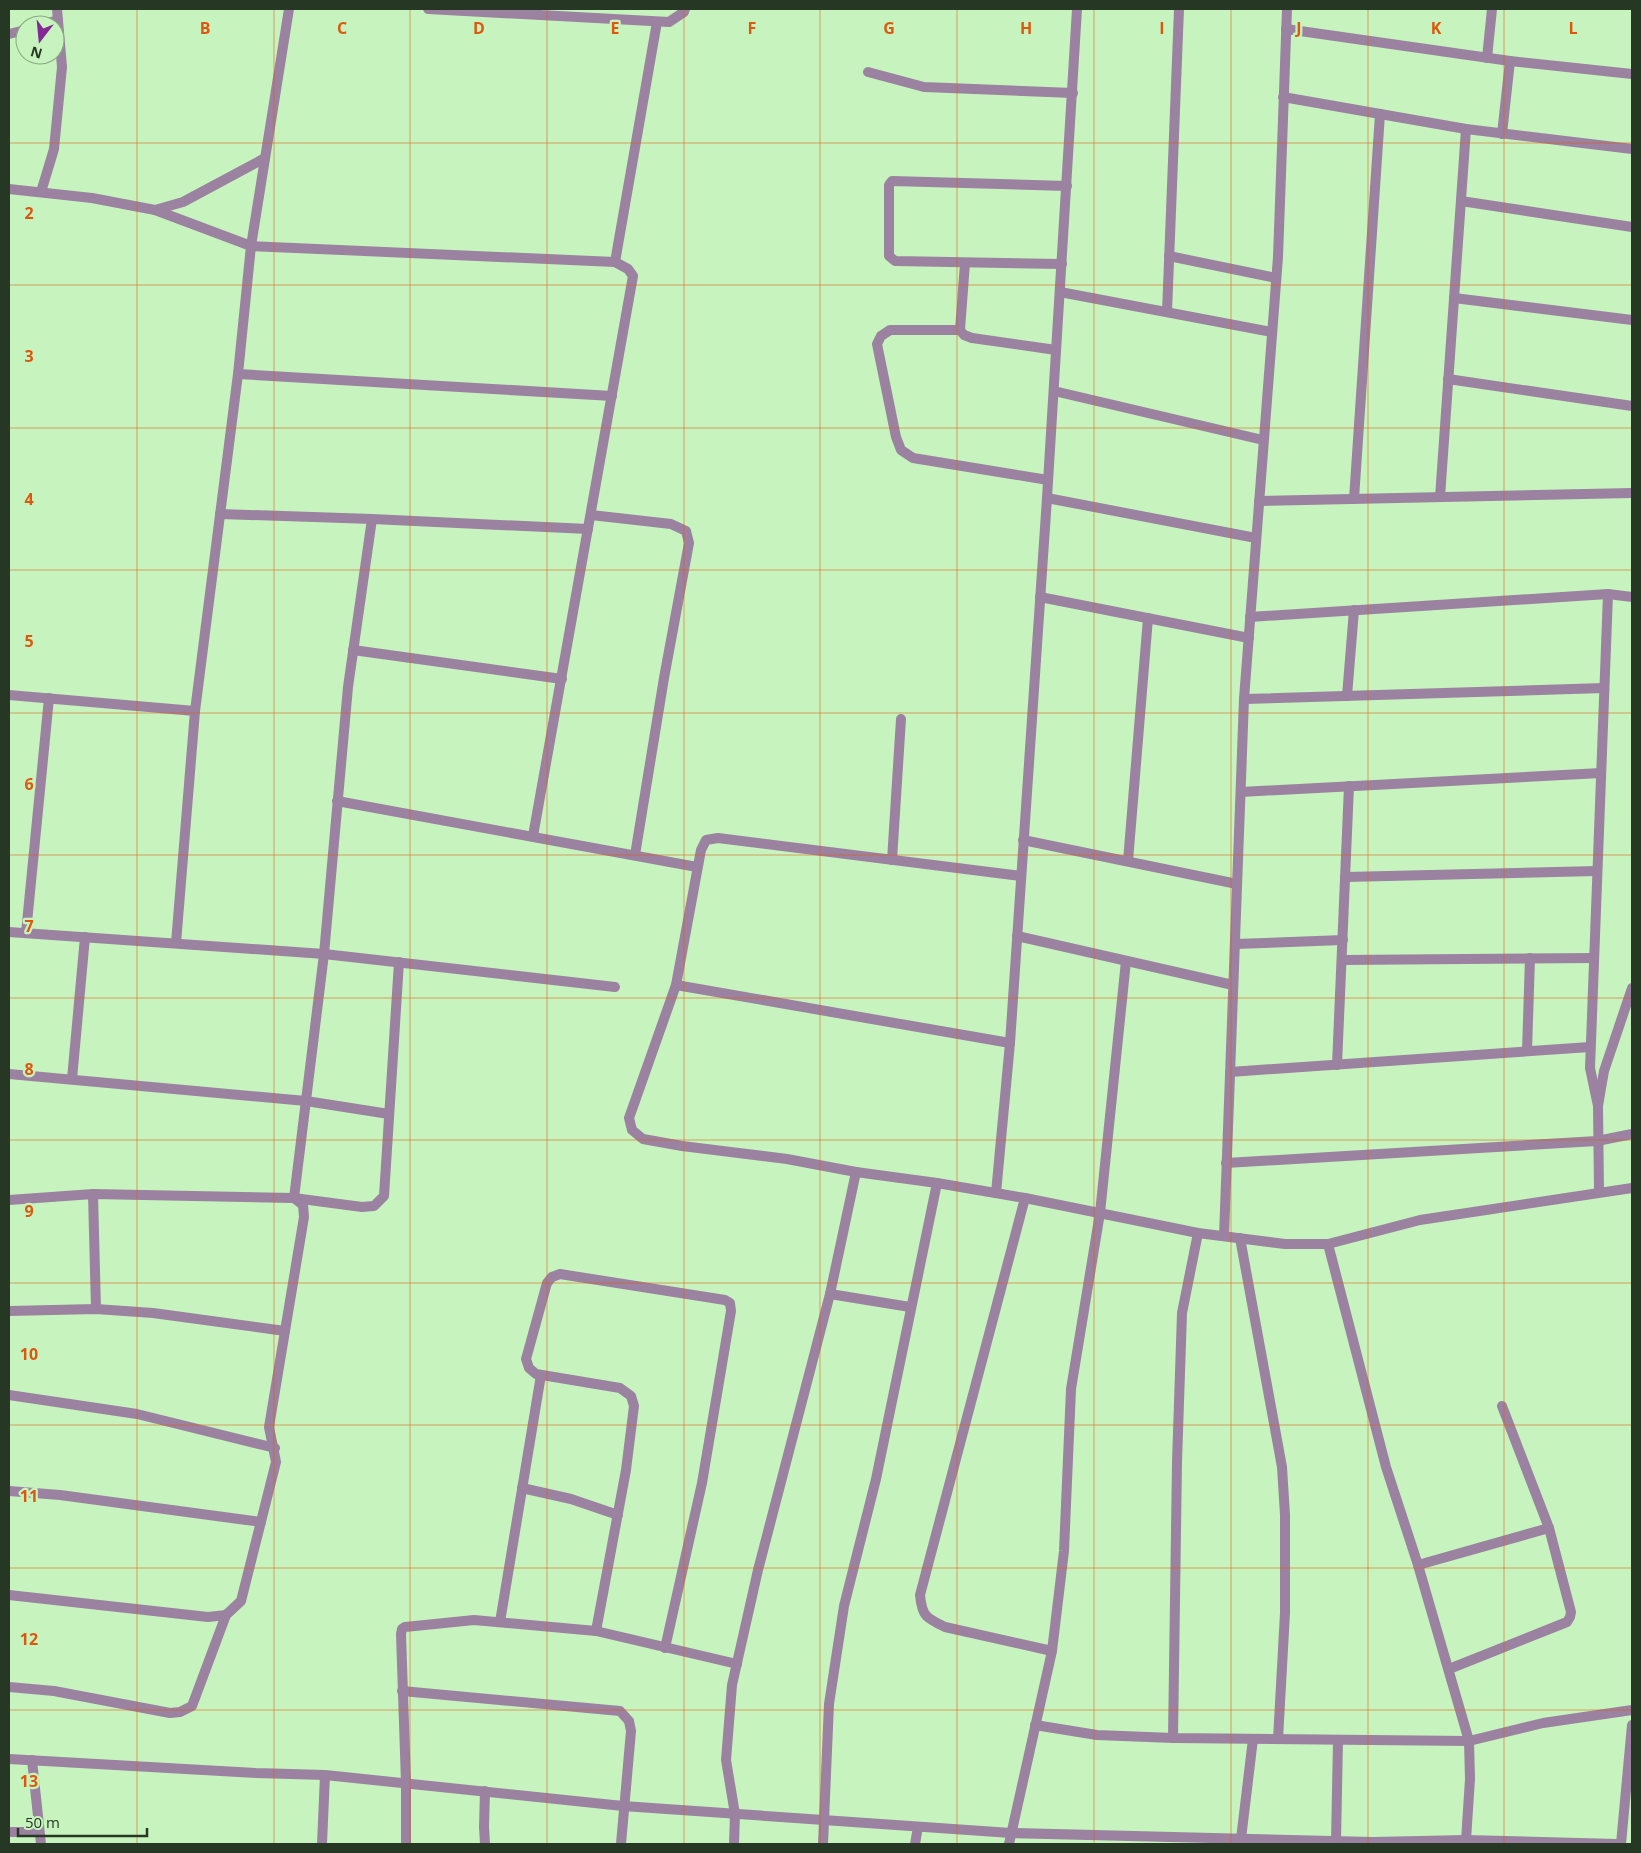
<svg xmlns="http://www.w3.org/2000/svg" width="1641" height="1853" viewBox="0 0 1641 1853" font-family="'Open Sans',sans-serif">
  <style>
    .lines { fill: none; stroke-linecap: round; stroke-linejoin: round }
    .minor { stroke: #9c82a1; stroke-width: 10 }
    .grid { fill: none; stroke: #de570d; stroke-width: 1; stroke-opacity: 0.55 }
    .grid-label { font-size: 16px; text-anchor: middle; font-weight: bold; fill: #de570d; stroke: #c7f4be; stroke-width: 4.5; stroke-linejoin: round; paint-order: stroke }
  </style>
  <rect width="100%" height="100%" fill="#c7f4be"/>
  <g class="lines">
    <g class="minor">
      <polyline points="428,9 669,22 684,12 685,9"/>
      <polyline points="42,25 58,20"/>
      <polyline points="1286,29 1510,61 1632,74"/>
      <polyline points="9,34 25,30"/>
      <polyline points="1487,58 1492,9"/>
      <polyline points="868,72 924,87 1073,93"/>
      <polyline points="1283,97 1466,129 1632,149"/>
      <polyline points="1502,134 1510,61"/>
      <polyline points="9,189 92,198 155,210 251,246 615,262 628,269 633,276 533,836"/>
      <polyline points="41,192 54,149 62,67 57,9"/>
      <polyline points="1461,201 1632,227"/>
      <polyline points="155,210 183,202 265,158"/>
      <polyline points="1169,256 1276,278"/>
      <polyline points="615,262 657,22"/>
      <polyline points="965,263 960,330 964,335 972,338 1056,350"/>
      <polyline points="1062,264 895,261 889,256 889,185 892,181 1067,186"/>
      <polyline points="1060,292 1272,332"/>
      <polyline points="1454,298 1632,320"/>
      <polyline points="1167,312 1179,9"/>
      <polyline points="960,330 890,330 881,336 877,344 896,437 901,450 913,458 1048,480"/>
      <polyline points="238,374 612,396"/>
      <polyline points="1448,379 1632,406"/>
      <polyline points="1054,391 1263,440"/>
      <polyline points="1440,497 1466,129"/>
      <polyline points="1047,498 1256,538"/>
      <polyline points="1354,499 1380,114"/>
      <polyline points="1259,501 1632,493"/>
      <polyline points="220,514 372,519 588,529"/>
      <polyline points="591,515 671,524 686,531 689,543 664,678 635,855"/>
      <polyline points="1040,597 1249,638"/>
      <polyline points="1250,617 1608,594 1632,597"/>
      <polyline points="353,650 562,679"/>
      <polyline points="9,695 195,711"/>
      <polyline points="1347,696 1354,610"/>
      <polyline points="1244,699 1604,688"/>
      <polyline points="1241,792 1601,773"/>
      <polyline points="337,801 697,867"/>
      <polyline points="1023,840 1237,884"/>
      <polyline points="892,860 901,719"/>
      <polyline points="1128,861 1148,618"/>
      <polyline points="1021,876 718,838 706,840 701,850 676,985 629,1118 632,1130 643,1139 682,1146 787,1159 856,1172 937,1183 1025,1198 1198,1233 1285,1244 1328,1244 1420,1220 1632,1188"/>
      <polyline points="1345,877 1597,871"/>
      <polyline points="9,932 324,954 615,987"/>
      <polyline points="26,933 49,698"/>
      <polyline points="1017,936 1233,985"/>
      <polyline points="176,943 195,711 238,374 251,246 289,9"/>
      <polyline points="1235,944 1343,940"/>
      <polyline points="1342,960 1594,958"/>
      <polyline points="676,985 1010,1043"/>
      <polyline points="1527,1051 1530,958"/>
      <polyline points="1337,1065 1349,786"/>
      <polyline points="1230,1072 1590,1047"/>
      <polyline points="9,1074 306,1101 389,1114"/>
      <polyline points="72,1079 85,937"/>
      <polyline points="1598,1106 1590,1068 1608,594"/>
      <polyline points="1226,1163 1597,1141 1632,1134"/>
      <polyline points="1599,1192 1598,1106 1604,1071 1632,988"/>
      <polyline points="996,1193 1010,1043 1047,498 1077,9"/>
      <polyline points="93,1194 96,1309"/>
      <polyline points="294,1198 324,954 348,687 372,519"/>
      <path d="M1025,1198L920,1595C922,1616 926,1618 945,1627L1052,1651"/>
      <polyline points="9,1200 93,1194 294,1198 362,1207 374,1206 384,1196 399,962"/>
      <polyline points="1224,1236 1244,699 1278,257 1287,9"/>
      <polyline points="1240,1238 1282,1467 1285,1515 1285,1613 1278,1739"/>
      <polyline points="1328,1244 1386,1467 1418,1565 1469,1741 1470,1779 1466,1840"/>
      <polyline points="830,1294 910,1307"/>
      <polyline points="9,1311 96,1309 153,1313 285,1331"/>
      <polyline points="9,1395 137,1414 275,1448"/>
      <polyline points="522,1488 571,1499 618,1515"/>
      <polyline points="9,1491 60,1495 261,1522"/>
      <polyline points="1418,1565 1549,1528"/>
      <polyline points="9,1595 208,1617 226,1615"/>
      <polyline points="500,1622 541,1375"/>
      <polyline points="596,1631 626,1470 634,1406 631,1396 620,1388 536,1374 529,1368 526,1359 547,1283 552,1277 560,1274 725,1300 730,1303 731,1311 702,1483 665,1648"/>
      <polyline points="1449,1669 1567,1622 1570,1617 1571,1612 1549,1528 1502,1406"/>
      <polyline points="9,1687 54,1691 170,1713 180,1712 192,1706 226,1615 241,1601 276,1462 269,1427 304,1217 303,1205 294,1198"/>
      <polyline points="402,1691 620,1711 629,1721 631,1731 621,1844"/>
      <polyline points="1035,1725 1097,1735 1173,1738 1469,1741 1543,1723 1632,1710"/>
      <polyline points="1173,1738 1177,1462 1182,1313 1198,1233"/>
      <polyline points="9,1759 256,1773 325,1775 623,1806 1011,1833 1373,1842 1466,1840 1617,1844"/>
      <polyline points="32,1760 41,1844"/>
      <polyline points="485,1791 484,1827 485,1844"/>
      <polyline points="9,1832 39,1832"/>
      <polyline points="1241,1839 1253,1739"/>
      <polyline points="1336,1841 1338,1740"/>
      <polyline points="322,1844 325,1775"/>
      <polyline points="406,1844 406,1783 401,1634 402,1629 405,1627 474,1620 596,1631 737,1664"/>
      <polyline points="734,1844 735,1814 726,1760 732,1685 758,1570 830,1294 856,1172"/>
      <polyline points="823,1844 829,1704 844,1606 876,1479 937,1183"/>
      <polyline points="915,1844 918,1827"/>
      <polyline points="1009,1844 1052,1651 1064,1551 1071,1389 1100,1213 1126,961"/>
      <polyline points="1621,1844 1632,1725"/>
    </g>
  </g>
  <path class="grid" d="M137,9V1844M274,9V1844M410,9V1844M547,9V1844M684,9V1844M820,9V1844M957,9V1844M1094,9V1844M1231,9V1844M1368,9V1844M1504,9V1844M9,143H1632M9,285H1632M9,428H1632M9,570H1632M9,713H1632M9,855H1632M9,998H1632M9,1140H1632M9,1283H1632M9,1425H1632M9,1568H1632M9,1710H1632"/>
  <g class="grid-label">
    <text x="205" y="34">B</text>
    <text x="342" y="34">C</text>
    <text x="479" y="34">D</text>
    <text x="615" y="34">E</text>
    <text x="752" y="34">F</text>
    <text x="889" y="34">G</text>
    <text x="1026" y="34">H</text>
    <text x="1162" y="34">I</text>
    <text x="1299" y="34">J</text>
    <text x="1436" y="34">K</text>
    <text x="1573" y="34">L</text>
    <text x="29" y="219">2</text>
    <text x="29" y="362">3</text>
    <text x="29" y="505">4</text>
    <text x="29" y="647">5</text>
    <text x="29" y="790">6</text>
    <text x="29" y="932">7</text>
    <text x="29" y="1075">8</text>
    <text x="29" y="1217">9</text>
    <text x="29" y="1360">10</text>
    <text x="29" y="1502">11</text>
    <text x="29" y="1645">12</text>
    <text x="29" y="1787">13</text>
  </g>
  <rect width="1641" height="1853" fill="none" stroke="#263823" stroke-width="20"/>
  <g transform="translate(40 40) rotate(196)"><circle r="24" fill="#c7f4be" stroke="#87a980"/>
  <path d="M0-4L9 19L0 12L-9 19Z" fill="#832895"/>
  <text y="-8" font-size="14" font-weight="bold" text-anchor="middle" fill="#263823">N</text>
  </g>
  <path d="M18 1828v8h129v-8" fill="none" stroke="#263823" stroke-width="2.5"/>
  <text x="25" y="1828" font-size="15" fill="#263823" stroke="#c7f4be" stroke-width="4" paint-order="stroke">50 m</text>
</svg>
